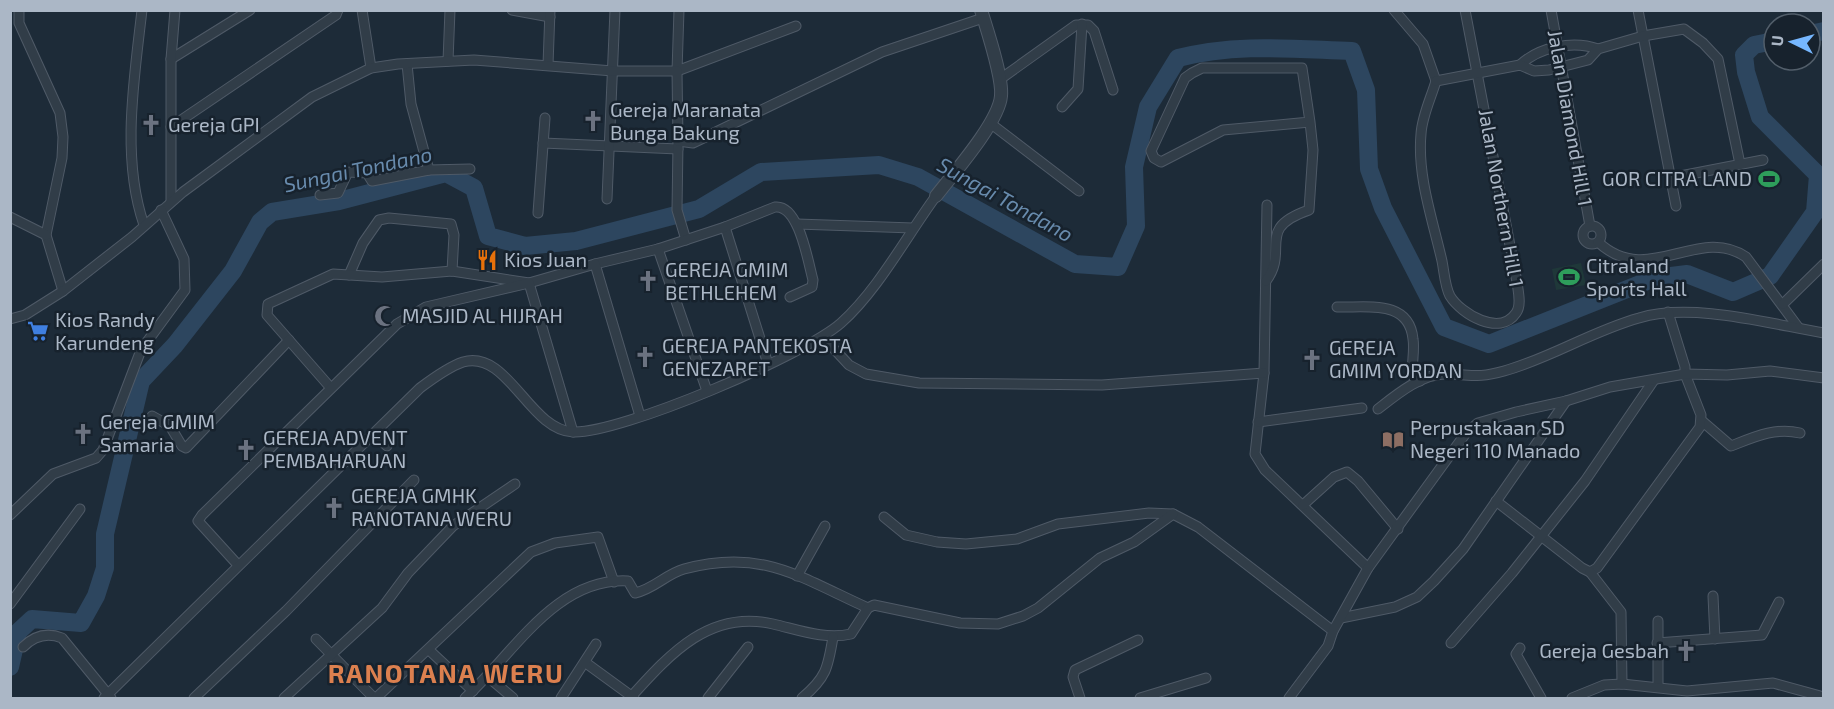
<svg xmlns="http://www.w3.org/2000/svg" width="1834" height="709" viewBox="0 0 1834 709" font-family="'Exo 2',sans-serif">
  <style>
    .green { fill: #1f3839 }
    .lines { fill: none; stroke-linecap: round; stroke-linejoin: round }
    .river { stroke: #2d465f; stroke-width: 18 }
    .minor-casing { stroke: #4f5a67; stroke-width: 11 }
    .tertiary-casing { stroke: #4f5a67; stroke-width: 14 }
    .minor { stroke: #313d48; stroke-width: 9 }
    .tertiary { stroke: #313d48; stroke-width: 12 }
    .labels { text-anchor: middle; stroke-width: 5; stroke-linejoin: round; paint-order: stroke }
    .poi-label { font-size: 20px; fill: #abb7c6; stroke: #17222d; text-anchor: start }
    .street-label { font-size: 20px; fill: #abb7c6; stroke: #17222d }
    .water-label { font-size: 21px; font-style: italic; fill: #688bad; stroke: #17222d }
    .district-label { font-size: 26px; font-weight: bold; letter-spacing: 1.5px; fill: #dc804f; stroke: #17222d }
  </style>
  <rect width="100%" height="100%" fill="#1d2b38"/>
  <polygon class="green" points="1581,263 1586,285 1556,290 1552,269"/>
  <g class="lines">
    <g class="river">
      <polyline points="1810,34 1824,31"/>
      <path d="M10,667L18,632L32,619L81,623L96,596L105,568V534L141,381L175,345L233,271L260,222L272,212L339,201L446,173L474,188L488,236L525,246L576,241L699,209L761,172L879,165L918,177L1075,264L1118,267L1136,226L1134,167L1148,107L1178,58C1237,43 1292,49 1352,51L1366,90L1369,169L1383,208L1444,327L1489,344L1655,278L1687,274L1733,292L1770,276L1815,212L1818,175L1760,117L1746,72L1744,55L1754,45L1774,41"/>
    </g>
    <defs>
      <g id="minor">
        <polyline points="19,10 19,23 60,113 63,137 62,158 46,235 63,291"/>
        <path d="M142,10C134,80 121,158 144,225"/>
        <polyline points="362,10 371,68"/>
        <polyline points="512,10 550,17"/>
        <polyline points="679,10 677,71 796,26"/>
        <polyline points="1394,10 1423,44 1436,81"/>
        <polyline points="1551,10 1590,226"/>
        <polyline points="1638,10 1676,206"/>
        <polyline points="171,59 250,10"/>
        <polyline points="448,61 450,10"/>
        <polyline points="407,64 411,104 429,170"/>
        <polyline points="548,65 550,10"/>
        <path d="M1520,65C1539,47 1573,40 1598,49"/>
        <polyline points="999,80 1076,25 1088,25 1094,31 1113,90"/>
        <path d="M1436,81C1431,98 1422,116 1421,134C1417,176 1433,221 1442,261C1444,271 1445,287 1450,296C1461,314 1500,337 1516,313C1522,305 1518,291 1517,282L1465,10"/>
        <polyline points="1436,81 1520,65 1534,71 1549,70 1588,60 1598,49 1643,36 1684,29 1703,43 1718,59 1740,164"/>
        <polyline points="1062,107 1078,89 1082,24"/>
        <polyline points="990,123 1079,191"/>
        <polyline points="171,127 336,15 338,10"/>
        <polyline points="543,143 678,149"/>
        <polyline points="678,143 677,210 686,240"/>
        <polyline points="1670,178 1763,160"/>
        <polyline points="320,195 338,193 348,172 367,173 372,181 429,170 470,169"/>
        <polyline points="607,199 615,10"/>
        <polyline points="171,201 171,59 175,10"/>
        <polyline points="1267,205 1264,373 1255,454 1265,470 1368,568"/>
        <polyline points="538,213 545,118"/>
        <polyline points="10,217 46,235"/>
        <polyline points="797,224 913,228"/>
        <circle cx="1592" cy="235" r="9"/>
        <polyline points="725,227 768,364"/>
        <path d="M1598,242C1648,289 1698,224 1746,257L1798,327"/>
        <path d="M658,249L725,227L775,207C799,204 808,262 813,280L812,287L790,297"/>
        <polyline points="595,264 658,249 707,391"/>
        <polyline points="349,275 363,243 379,220 389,218 451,224 454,235 452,271"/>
        <path d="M1266,281C1290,249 1254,229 1309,210L1313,150L1310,122L1223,130L1161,162L1154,158L1151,151L1185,78L1192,73L1202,68H1302L1310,122"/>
        <polyline points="1783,304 1824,264"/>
        <path d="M1337,307C1367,308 1409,299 1413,339C1415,351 1411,364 1413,376L1420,381"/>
        <polyline points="10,319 25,315 63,291 132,237 183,192 312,97 371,68 398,64 474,60 613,71 677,71 678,141 693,143 882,52 983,18"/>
        <polyline points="823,337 849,365 866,374 919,383 1102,385 1264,373"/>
        <polyline points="330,387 267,315 268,304 333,274 382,277 452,271 529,283 595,264 640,416"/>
        <path d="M1378,409C1396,395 1421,374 1445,374C1471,374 1476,379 1504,371C1551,358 1592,331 1639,318C1692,302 1770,324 1824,333"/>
        <polyline points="152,416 170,426 182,446 186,448 289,340"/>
        <path d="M1702,421L1731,446C1754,437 1775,427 1800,433"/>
        <polyline points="1258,422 1362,408"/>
        <polyline points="374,434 387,446"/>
        <polyline points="1496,501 1582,568 1590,572 1597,568 1700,427 1701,415 1685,374 1685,367 1668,312"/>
        <polyline points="1303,505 1334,477 1347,472 1358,481 1398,529"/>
        <polyline points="10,515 53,474 96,458 103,450 141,350 185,290 184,259 161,210"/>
        <polyline points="884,517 906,535 937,542 966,544 1017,539 1058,524 1149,513 1173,514 1198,527 1333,631"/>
        <polyline points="238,565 198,521 202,515 397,324 426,307 529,283 573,432"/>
        <polyline points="1590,572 1621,612 1622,684"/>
        <polyline points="797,576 825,526"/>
        <polyline points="1713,596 1715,639"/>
        <polyline points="10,604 80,509"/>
        <polyline points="1341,618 1395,607 1417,597 1434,581 1463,549 1566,401"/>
        <polyline points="316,639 374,698"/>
        <polyline points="1451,643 1512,573 1585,481 1654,380"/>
        <polyline points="1657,643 1762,635 1779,602"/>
        <path d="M23,647C34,636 47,632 62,638L111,698"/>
        <polyline points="1520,648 1516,654 1541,698"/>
        <polyline points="429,650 473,691"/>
        <polyline points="586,663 634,698"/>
        <polyline points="487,676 513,698"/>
        <polyline points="1658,686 1658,621"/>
        <path d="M104,698L420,388C432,379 448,367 463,362C508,349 529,430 573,432C620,434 805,355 841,323C878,290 906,237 936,196"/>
        <polyline points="194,698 286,611 414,480"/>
        <polyline points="284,698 382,608 408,573 453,526 515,484"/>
        <polyline points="376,698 531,552 555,543 598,537 614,582"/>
        <path d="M465,698C512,656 555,577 628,581L635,593C654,589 666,574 684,569C762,548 799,577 868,608"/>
        <polyline points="561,698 596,644"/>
        <path d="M630,698C669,655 709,609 773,624C799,630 825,640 851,634L868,608L874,605L960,623L998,624L1023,616L1038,608L1100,558L1134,542L1173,514"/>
        <polyline points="708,698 748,647"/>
        <path d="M802,698C826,678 828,668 833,637"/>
        <polyline points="1080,698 1073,677 1075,670 1138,640"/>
        <polyline points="1140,698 1206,678"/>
        <polyline points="1289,698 1328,646 1333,631 1368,568 1466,433 1478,423 1516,412 1566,401 1610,387 1685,374 1727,375 1770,371 1824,378"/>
        <polyline points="1572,698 1604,685 1622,684 1687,691 1773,683 1824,697"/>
      </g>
      <path id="tertiary" d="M936,196C953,174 999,122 1001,96C1003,77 987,30 981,10"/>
    </defs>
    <use href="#minor" class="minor-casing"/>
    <use href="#tertiary" class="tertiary-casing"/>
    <use href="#minor" class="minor"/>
    <use href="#tertiary" class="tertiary"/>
  </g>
  <defs>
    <symbol id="church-bare" viewBox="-9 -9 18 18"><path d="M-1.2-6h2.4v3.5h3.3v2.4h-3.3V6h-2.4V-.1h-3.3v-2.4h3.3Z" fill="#6b7280" stroke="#17222d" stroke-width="2.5" paint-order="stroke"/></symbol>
    <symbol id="stadium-bare" viewBox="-9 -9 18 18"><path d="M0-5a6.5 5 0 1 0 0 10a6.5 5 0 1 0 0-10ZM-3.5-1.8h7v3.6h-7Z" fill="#2e9e5b" stroke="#17222d" stroke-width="2.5" paint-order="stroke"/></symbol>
    <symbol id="restaurant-bare" viewBox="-9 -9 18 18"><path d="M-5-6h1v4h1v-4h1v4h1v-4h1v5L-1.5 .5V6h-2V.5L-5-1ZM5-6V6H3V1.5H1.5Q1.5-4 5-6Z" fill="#e8710a" stroke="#17222d" stroke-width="2.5" paint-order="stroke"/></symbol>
    <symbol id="mosque-bare" viewBox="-9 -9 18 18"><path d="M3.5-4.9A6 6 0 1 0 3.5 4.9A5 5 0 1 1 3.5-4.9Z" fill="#6b7280" stroke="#17222d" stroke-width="2.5" paint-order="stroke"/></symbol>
    <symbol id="supermarket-bare" viewBox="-9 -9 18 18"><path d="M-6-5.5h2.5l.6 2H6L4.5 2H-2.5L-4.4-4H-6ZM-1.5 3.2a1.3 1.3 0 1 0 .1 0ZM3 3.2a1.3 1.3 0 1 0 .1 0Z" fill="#3f7fe0" stroke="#17222d" stroke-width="2.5" paint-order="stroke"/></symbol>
    <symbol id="library-bare" viewBox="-9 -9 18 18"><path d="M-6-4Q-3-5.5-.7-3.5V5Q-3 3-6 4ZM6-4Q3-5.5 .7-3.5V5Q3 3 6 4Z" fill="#8d6e63" stroke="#17222d" stroke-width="2.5" paint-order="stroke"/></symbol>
  </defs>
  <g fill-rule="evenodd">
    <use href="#church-bare" x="578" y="106" width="30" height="30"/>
    <use href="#church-bare" x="136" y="110" width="30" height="30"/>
    <use href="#stadium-bare" x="1754" y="164" width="30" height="30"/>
    <use href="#restaurant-bare" x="472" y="245" width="30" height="30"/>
    <use href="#stadium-bare" x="1554" y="262" width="30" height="30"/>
    <use href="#church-bare" x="633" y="266" width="30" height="30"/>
    <use href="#mosque-bare" x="370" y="301" width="30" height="30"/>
    <use href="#supermarket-bare" x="23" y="316" width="30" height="30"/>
    <use href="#church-bare" x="630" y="342" width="30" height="30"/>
    <use href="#church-bare" x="1297" y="345" width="30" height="30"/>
    <use href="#church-bare" x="68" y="419" width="30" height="30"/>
    <use href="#library-bare" x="1378" y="425" width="30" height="30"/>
    <use href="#church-bare" x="231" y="435" width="30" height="30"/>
    <use href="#church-bare" x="319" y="493" width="30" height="30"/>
    <use href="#church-bare" x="1671" y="636" width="30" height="30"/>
  </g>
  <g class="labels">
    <g class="poi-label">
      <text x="610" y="117">Gereja Maranata<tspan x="610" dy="23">Bunga Bakung</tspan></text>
      <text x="168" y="132">Gereja GPI</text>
      <text x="1752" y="186" text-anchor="end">GOR CITRA LAND</text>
      <text x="504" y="267">Kios Juan</text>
      <text x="1586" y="273">Citraland<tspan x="1586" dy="23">Sports Hall</tspan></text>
      <text x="665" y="277">GEREJA GMIM<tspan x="665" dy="23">BETHLEHEM</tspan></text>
      <text x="402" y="323">MASJID AL HIJRAH</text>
      <text x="55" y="327">Kios Randy<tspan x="55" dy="23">Karundeng</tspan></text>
      <text x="662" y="353">GEREJA PANTEKOSTA<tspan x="662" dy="23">GENEZARET</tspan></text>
      <text x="1329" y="355">GEREJA<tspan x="1329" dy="23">GMIM YORDAN</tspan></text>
      <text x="100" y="429">Gereja GMIM<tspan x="100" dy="23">Samaria</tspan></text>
      <text x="1410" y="435">Perpustakaan SD<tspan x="1410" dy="23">Negeri 110 Manado</tspan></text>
      <text x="263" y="445">GEREJA ADVENT<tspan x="263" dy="23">PEMBAHARUAN</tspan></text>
      <text x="351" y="503">GEREJA GMHK<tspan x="351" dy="23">RANOTANA WERU</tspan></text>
      <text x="1669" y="658" text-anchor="end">Gereja Gesbah</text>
    </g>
    <g class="street-label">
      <text transform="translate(1570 118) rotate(80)" y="7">Jalan Diamond Hill 1</text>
      <text transform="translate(1501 198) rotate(80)" y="7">Jalan Northern Hill 1</text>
    </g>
    <g class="water-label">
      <text transform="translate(358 170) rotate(-12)" y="7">Sungai Tondano</text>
      <text transform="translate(1005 200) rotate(29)" y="7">Sungai Tondano</text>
    </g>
    <g class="district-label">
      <text x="446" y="683">RANOTANA WERU</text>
    </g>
  </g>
  <rect width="1834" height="709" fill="none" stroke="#abb7c6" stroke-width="24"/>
  <g transform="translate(1792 42) rotate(275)"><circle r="28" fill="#17222d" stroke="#525e6a" stroke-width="1.5"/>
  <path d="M0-4.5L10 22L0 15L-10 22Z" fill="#76b7ff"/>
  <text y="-9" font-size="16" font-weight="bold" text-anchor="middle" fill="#abb7c6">U</text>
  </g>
</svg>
